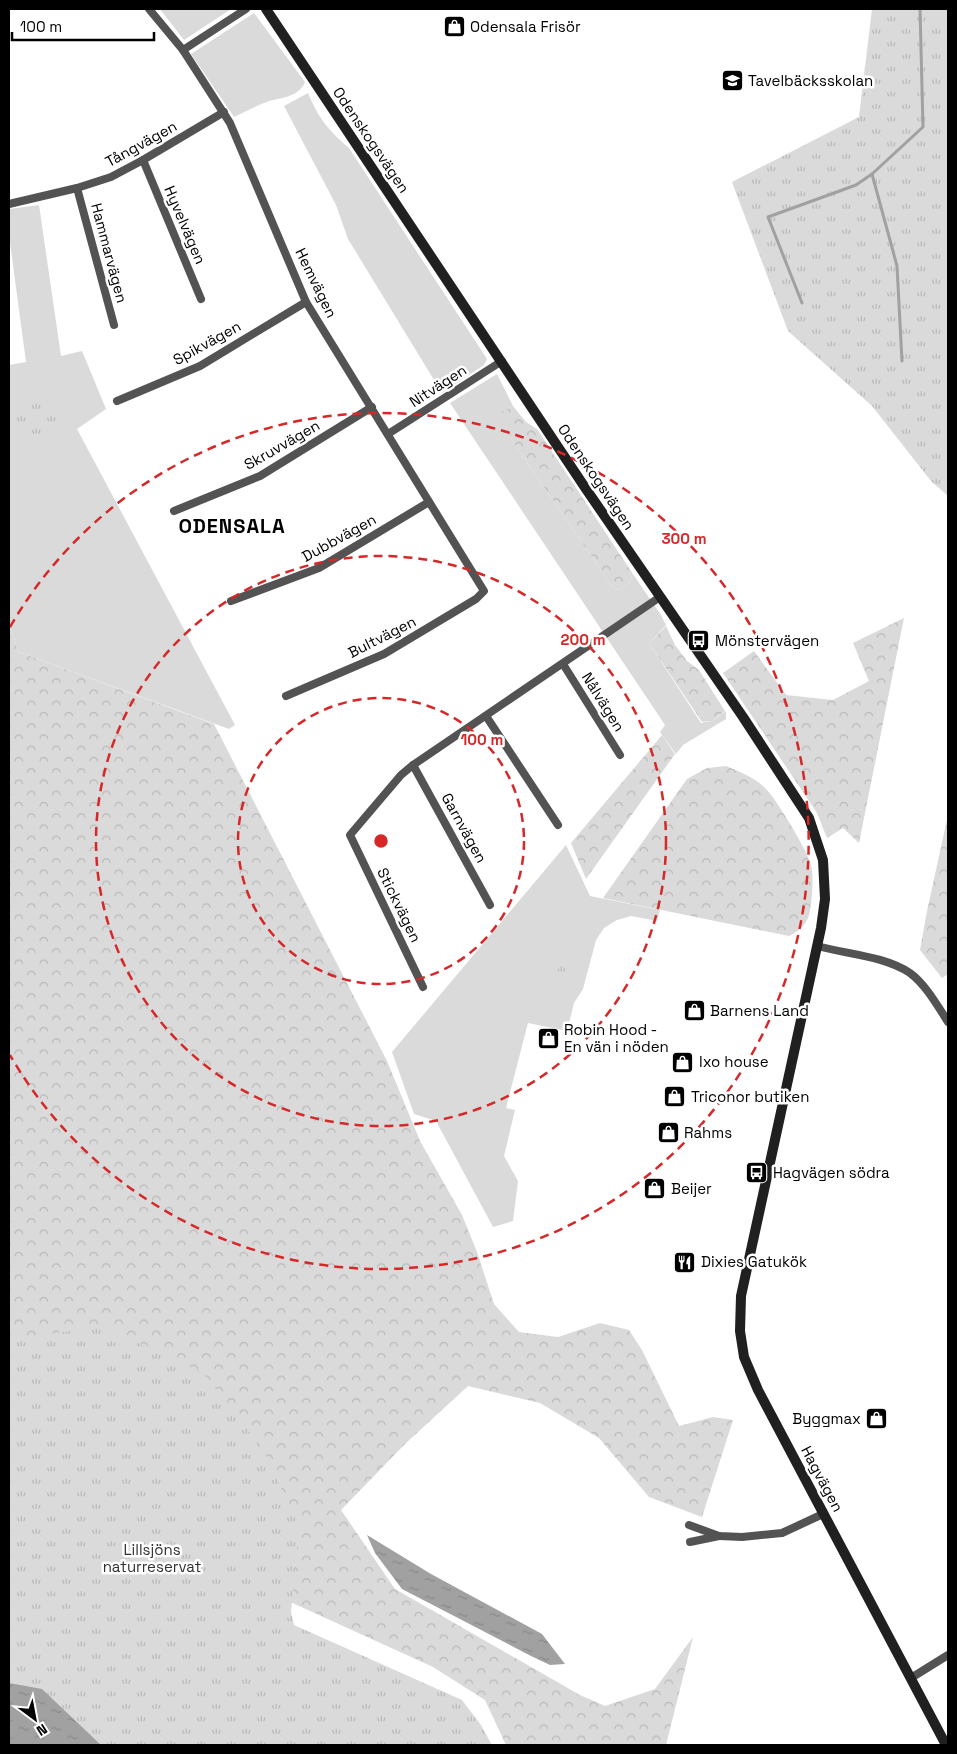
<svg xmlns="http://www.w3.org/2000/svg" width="957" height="1754" viewBox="0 0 957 1754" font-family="'Space Grotesk',sans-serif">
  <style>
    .grass { fill: #dadada }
    .forest { fill: url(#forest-crowns) }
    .park { fill: url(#park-tufts) }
    .water { fill: url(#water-ripples) }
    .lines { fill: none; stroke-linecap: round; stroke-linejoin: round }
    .stream { stroke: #a1a1a1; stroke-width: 3 }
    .street { stroke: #535353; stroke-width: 8 }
    .secondary { stroke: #202020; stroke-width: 10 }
    .ring { fill: none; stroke: #d62828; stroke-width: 2.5; stroke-dasharray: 9 6 }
    .labels { text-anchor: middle; stroke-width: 5; stroke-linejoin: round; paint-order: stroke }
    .poi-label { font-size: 15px; fill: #000; stroke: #fff; text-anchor: start }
    .street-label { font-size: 15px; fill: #000; stroke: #fff }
    .park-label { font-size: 15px; fill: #313131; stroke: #fff }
    .district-label { font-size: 20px; font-weight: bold; letter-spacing: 1px; fill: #000; stroke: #fff }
    .centre { fill: #d62828; stroke: #fff; stroke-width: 2.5 }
    .ring-label { font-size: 15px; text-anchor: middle; font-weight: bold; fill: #d62828; stroke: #fff; stroke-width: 5; stroke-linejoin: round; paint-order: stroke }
  </style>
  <defs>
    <pattern id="forest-crowns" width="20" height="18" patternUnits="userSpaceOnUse" patternTransform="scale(1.25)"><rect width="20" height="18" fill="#dadada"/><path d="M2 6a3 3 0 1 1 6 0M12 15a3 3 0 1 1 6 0" fill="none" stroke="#b9b9b9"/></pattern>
    <pattern id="park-tufts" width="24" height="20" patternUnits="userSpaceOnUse" patternTransform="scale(1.25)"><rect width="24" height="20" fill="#dadada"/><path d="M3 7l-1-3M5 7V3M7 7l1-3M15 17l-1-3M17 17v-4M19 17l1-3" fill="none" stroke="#b9b9b9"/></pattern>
    <pattern id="water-ripples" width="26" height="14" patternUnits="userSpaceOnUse" patternTransform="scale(1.25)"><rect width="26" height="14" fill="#a1a1a1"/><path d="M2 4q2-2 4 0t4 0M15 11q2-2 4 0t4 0" fill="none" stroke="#898989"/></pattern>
  </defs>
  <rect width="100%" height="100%" fill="#fff"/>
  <g class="grass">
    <polygon points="160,9 231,9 184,40"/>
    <path d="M254,13L305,82C298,99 278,97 264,103C254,107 244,112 234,117L191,54Z"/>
    <path d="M308,93C319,119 328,130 349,148L487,359L484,365L442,393L348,239L336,205L284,106Z"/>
    <polygon points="39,205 61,356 82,351 106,409 77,429 235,725 229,729 19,652 9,625 9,365 26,362 9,235 9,209"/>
    <polygon points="497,374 513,406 497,414 515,445 611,585 619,590 628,584 633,574 661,615 666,625 649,643 701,723 712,721 726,711 726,719 683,745 676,754 660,732 665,725 450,403"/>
    <polygon points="566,845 590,896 660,910 657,921 631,916 617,920 604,928 596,940 583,989 574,1003 567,1031 528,1023 506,1108 515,1110 504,1156 518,1181 513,1221 493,1227 436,1121 414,1114 392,1052"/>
  </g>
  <g class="forest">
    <polygon points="513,406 526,422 537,429 633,574 628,584 619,590 611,585 515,445 496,414"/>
    <polygon points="904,618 859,843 843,828 827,838 817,813 723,673 754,651 786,695 833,700 869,681 853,643"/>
    <polygon points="9,625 19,652 214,724 387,1061 420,1141 462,1215 477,1252 494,1304 519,1332 558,1337 600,1323 629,1330 642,1350 679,1426 713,1417 733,1420 702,1517 649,1497 599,1438 540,1403 468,1386 405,1444 341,1510 395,1589 580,1695 605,1706 655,1689 693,1637 666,1745 506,1745 485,1700 433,1667 198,1560 9,1416"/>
    <polygon points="666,626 675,645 687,661 699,670 725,711 712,721 702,722 649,643"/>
    <polygon points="662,735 675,754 586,879 571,843"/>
    <path d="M726,766C740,772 756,778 766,789C777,800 807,850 811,865C814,875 812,909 808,918C804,927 797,932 789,936L603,898L687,779L707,768Z"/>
    <polygon points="948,815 948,974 942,978 920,950 927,911"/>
  </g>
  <g class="park">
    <polygon points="872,9 948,9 948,496 931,481 872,406 788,331 732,182 859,117"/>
    <polygon points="31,396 48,405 61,422 46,442 38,442 9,420"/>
    <polygon points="561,965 570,973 568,978 568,983 559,992 554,990 553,986 550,984 553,977"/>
    <polygon points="102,1327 202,1372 262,1448 299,1526 291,1612 294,1625 462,1700 481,1725 492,1745 9,1745 9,1339"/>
  </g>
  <g class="water">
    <polygon points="367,1535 431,1574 542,1634 565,1664 550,1665 531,1656 402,1589 375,1553"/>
    <polygon points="9,1683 42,1689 101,1745 9,1745"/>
  </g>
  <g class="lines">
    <g class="stream">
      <polyline points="872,174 897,266 902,361"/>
      <polyline points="802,303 768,217 856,185 872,174 923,127 920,9"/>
    </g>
    <g class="street">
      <polyline points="149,9 183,50 230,123 306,302 484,591 476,599 384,654 286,696"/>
      <polyline points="183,50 246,9"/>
      <polyline points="143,160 201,299"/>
      <polyline points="77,188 114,325"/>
      <polyline points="9,204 77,188 111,177 143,160 224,112"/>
      <polyline points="117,401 200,366 306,302"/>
      <polyline points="388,434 502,361"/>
      <polyline points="174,511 260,476 372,407"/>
      <polyline points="231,601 319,568 429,502"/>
      <polyline points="563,664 620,755"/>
      <polyline points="486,716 558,825"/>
      <polyline points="413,765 490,905"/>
      <path d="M817,946C846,954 885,956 910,973C926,985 937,1005 948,1022"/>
      <polyline points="423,987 350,835 401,775 413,765 660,597"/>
      <polyline points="689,1525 719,1536 742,1537 782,1533 823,1514"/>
      <polyline points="690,1542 719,1536"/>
      <polyline points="911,1678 948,1655"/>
    </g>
    <polyline class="secondary" points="266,9 586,489 743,717 809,818 823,860 825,899 821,928 741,1296 740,1331 744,1357 758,1390 946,1745"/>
  </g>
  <g class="ring">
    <circle cx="381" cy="841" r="143"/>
    <circle cx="381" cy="841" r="285"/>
    <path d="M10 627A428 428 0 1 1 10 1055"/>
  </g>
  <defs>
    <symbol id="shop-square" viewBox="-11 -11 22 22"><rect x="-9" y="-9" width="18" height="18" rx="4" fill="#000" stroke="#fff"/><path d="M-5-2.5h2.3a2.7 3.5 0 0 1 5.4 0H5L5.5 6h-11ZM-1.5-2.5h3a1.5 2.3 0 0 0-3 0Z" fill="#fff"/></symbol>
    <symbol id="school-square" viewBox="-11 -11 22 22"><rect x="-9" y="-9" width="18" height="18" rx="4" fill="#000" stroke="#fff"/><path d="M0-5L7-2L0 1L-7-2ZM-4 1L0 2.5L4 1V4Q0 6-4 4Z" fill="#fff"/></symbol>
    <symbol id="bus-square" viewBox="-11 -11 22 22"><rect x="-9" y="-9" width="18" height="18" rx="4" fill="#000" stroke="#fff"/><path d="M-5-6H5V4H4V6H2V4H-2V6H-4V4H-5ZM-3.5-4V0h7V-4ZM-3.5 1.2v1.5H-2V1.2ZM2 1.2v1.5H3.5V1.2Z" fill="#fff"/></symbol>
    <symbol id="restaurant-square" viewBox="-11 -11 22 22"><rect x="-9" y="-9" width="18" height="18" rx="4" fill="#000" stroke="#fff"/><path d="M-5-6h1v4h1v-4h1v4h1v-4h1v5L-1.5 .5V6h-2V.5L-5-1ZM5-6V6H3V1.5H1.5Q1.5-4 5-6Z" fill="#fff"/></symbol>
  </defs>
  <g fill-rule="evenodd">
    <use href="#shop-square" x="442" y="14" width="25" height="25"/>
    <use href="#school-square" x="720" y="68" width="25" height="25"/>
    <use href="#bus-square" x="686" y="628" width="25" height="25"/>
    <use href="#shop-square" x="682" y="998" width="25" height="25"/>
    <use href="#shop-square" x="536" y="1026" width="25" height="25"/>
    <use href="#shop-square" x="670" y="1050" width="25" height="25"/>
    <use href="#shop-square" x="662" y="1084" width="25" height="25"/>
    <use href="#shop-square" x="656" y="1120" width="25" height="25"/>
    <use href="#bus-square" x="744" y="1160" width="25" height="25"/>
    <use href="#shop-square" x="642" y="1176" width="25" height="25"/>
    <use href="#restaurant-square" x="672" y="1250" width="25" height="25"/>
    <use href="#shop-square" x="864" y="1406" width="25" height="25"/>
  </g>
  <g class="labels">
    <g class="poi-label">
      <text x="470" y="32">Odensala Frisör</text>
      <text x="748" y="86">Tavelbäcksskolan</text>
      <text x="715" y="646">Mönstervägen</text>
      <text x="710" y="1016">Barnens Land</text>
      <text x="564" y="1035">Robin Hood -<tspan x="564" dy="17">En vän i nöden</tspan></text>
      <text x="699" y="1067">Ixo house</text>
      <text x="691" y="1102">Triconor butiken</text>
      <text x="684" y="1138">Rahms</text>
      <text x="773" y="1178">Hagvägen södra</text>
      <text x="671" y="1194">Beijer</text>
      <text x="701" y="1267">Dixies Gatukök</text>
      <text x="861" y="1424" text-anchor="end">Byggmax</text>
    </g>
    <g class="street-label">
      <text transform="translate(371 140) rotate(56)" y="5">Odenskogsvägen</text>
      <text transform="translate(141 144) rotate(-29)" y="5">Tångvägen</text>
      <text transform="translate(185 225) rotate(67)" y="5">Hyvelvägen</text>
      <text transform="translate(109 253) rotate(75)" y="5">Hammarvägen</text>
      <text transform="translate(316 283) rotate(64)" y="5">Hemvägen</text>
      <text transform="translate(207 343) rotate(-29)" y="5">Spikvägen</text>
      <text transform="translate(438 386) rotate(-33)" y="5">Nitvägen</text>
      <text transform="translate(282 445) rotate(-30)" y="5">Skruvvägen</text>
      <text transform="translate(596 477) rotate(56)" y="5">Odenskogsvägen</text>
      <text transform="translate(339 538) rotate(-29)" y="5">Dubbvägen</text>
      <text transform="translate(382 637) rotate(-27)" y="5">Bultvägen</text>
      <text transform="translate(603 702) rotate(58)" y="5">Nålvägen</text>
      <text transform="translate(464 828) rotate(61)" y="5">Garnvägen</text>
      <text transform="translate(399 905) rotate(64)" y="5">Stickvägen</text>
      <text transform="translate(822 1479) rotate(62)" y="5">Hagvägen</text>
    </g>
    <g class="park-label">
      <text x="152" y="1555">Lillsjöns<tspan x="152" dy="17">naturreservat</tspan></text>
    </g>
    <g class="district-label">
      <text x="232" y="533">ODENSALA</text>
    </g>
  </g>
  <circle cx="381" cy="841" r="8" class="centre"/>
  <g class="ring-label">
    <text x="684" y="544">300 m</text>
    <text x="583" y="645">200 m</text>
    <text x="482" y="745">100 m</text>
  </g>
  <rect width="957" height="1754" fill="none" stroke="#000000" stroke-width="20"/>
  <g transform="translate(35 1719) rotate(148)" stroke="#ffffff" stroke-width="4" paint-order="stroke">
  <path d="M0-4L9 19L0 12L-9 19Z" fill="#000000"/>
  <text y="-8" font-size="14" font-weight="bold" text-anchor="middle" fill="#000000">N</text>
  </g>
  <path d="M12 32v8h142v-8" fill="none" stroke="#000000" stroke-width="2.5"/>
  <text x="20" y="32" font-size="15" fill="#000000" stroke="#ffffff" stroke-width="4" paint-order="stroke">100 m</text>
</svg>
